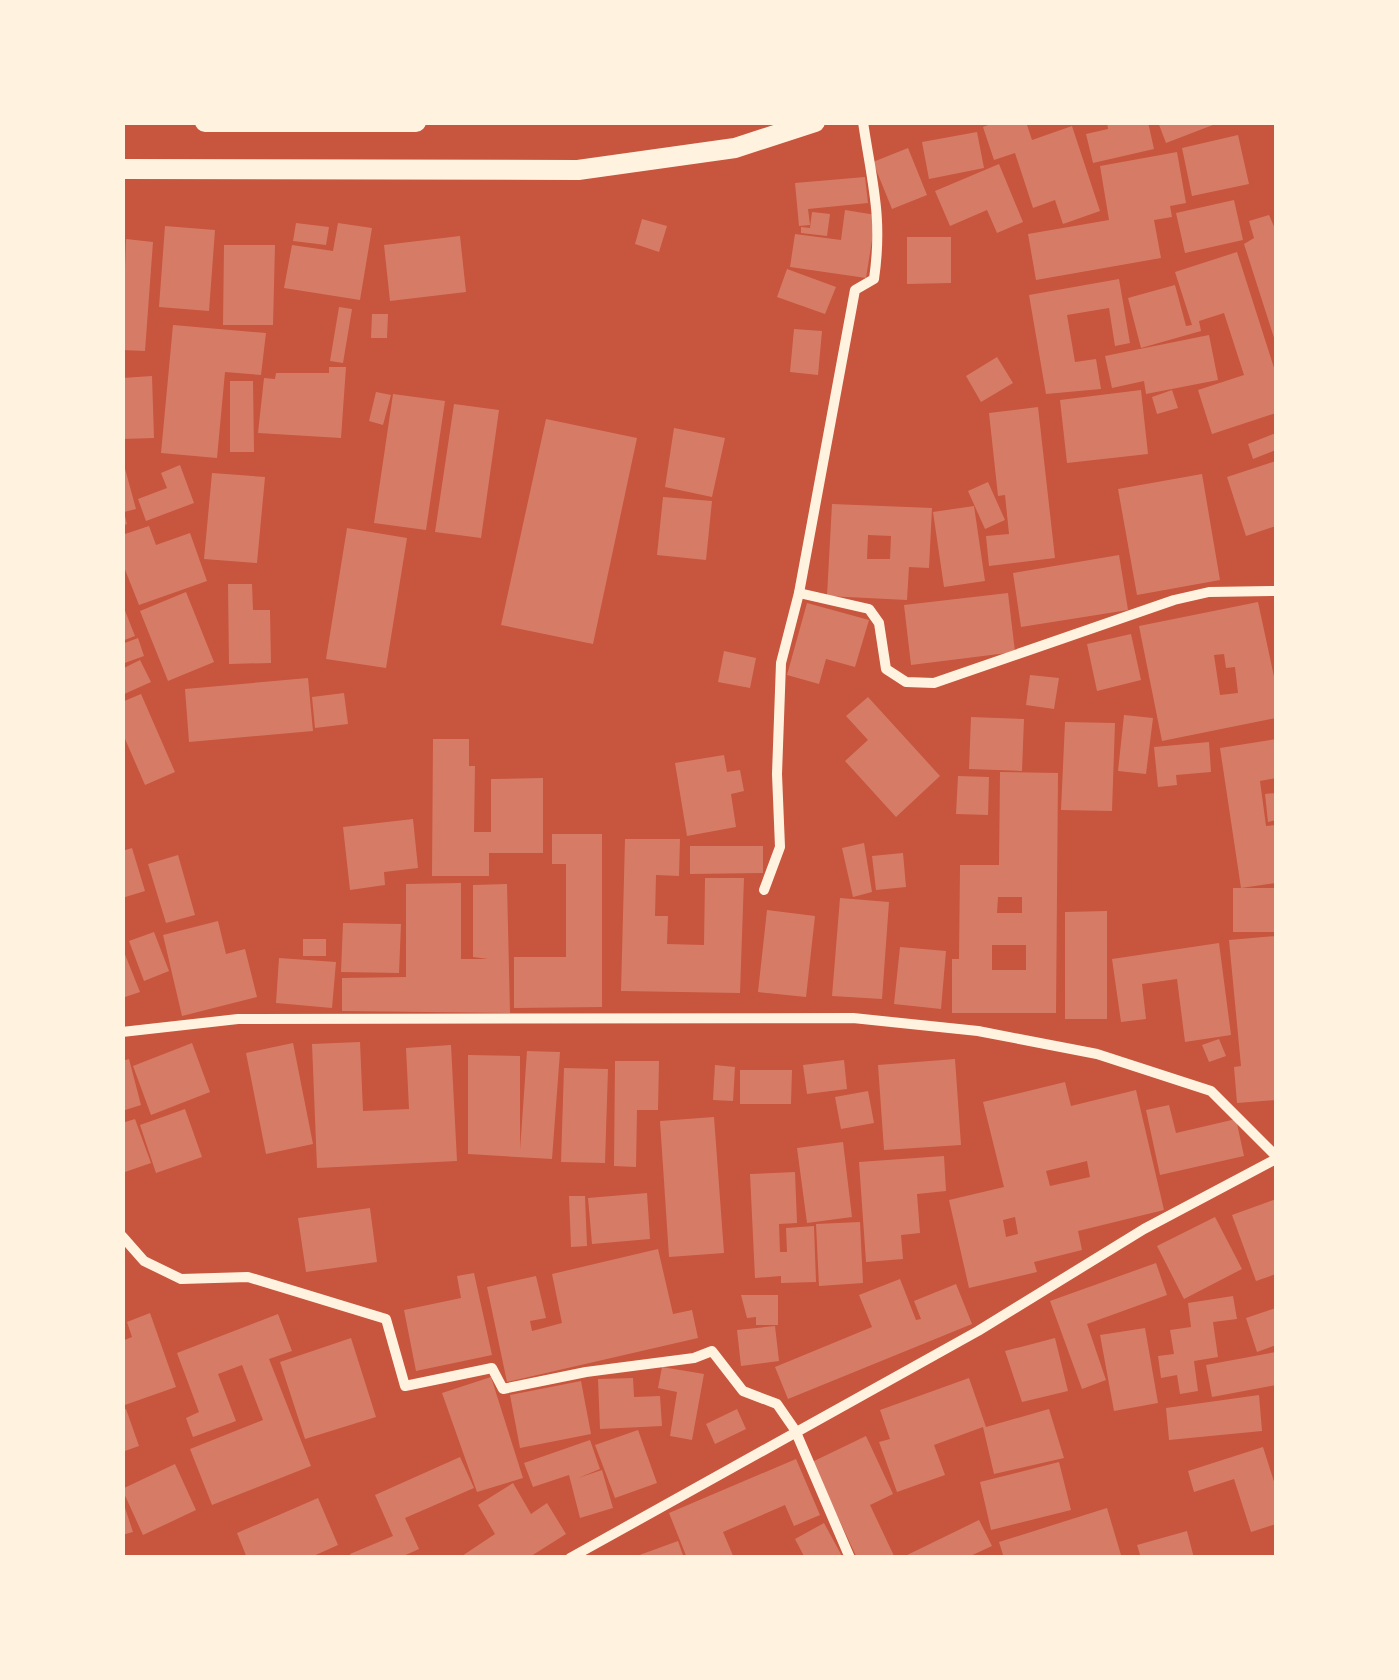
<svg xmlns="http://www.w3.org/2000/svg" width="1399" height="1680" viewBox="0 0 1399 1680" font-family="'DejaVu Sans',sans-serif">
  <style>
    .building { fill: #d67c66; fill-rule: evenodd }
    .lines { fill: none; stroke-linecap: round; stroke-linejoin: round }
    .minor { stroke: #fff3e0; stroke-width: 10 }
    .secondary { stroke: #fff3e0; stroke-width: 20 }
  </style>
  <rect width="100%" height="100%" fill="#c8553d"/>
  <g class="building">
    <polygon points="996,122 1026,122 1032,140 1072,126 1100,211 1063,224 1055,200 1033,208 1015,153 994,160 983,127"/>
    <polygon points="1107,122 1148,122 1154,149 1093,163 1086,134 1108,129"/>
    <polygon points="1158,122 1218,122 1218,123 1166,143"/>
    <polygon points="977,132 984,168 929,179 922,142"/>
    <polygon points="1238,135 1249,184 1192,196 1182,148"/>
    <polygon points="908,148 927,195 892,209 873,162"/>
    <polygon points="1177,152 1186,203 1170,206 1172,217 1154,220 1161,258 1036,280 1028,234 1109,220 1100,166"/>
    <polygon points="999,164 1023,222 997,233 987,210 950,226 935,191"/>
    <polygon points="865,177 868,203 808,209 810,225 799,226 795,183"/>
    <polygon points="1234,200 1243,240 1185,253 1176,213"/>
    <polygon points="845,210 876,215 866,278 790,267 795,234 841,240"/>
    <polygon points="812,212 830,214 827,236 801,233 801,227 810,228"/>
    <polygon points="1269,215 1276,231 1276,344 1244,244 1254,238 1249,221"/>
    <polygon points="642,219 667,226 659,252 635,244"/>
    <polygon points="296,223 329,227 326,245 293,241"/>
    <polygon points="338,223 372,228 360,300 284,288 292,245 333,251"/>
    <polygon points="165,226 215,230 209,311 159,307"/>
    <polygon points="460,236 466,292 390,301 384,245"/>
    <polygon points="907,237 951,237 951,283 907,284"/>
    <polygon points="126,239 153,242 145,351 122,350"/>
    <polygon points="224,245 275,245 273,325 223,325"/>
    <polygon points="1237,252 1276,374 1276,413 1212,434 1198,390 1244,375 1224,313 1199,321 1201,331 1141,348 1128,298 1175,285 1186,326 1192,325 1175,272"/>
    <polygon points="787,269 836,287 825,314 777,297"/>
    <polygon points="1119,279 1130,343 1115,346 1109,308 1067,315 1075,362 1096,359 1101,389 1046,394 1029,295"/>
    <polygon points="339,307 352,309 343,363 330,361"/>
    <polygon points="372,314 388,314 387,338 371,338"/>
    <polygon points="173,325 266,333 261,375 225,372 217,458 161,453"/>
    <polygon points="794,329 822,331 818,375 790,372"/>
    <polygon points="1209,335 1218,380 1146,394 1144,381 1112,388 1105,356"/>
    <polygon points="997,357 1013,383 981,402 966,376"/>
    <polygon points="329,367 346,367 341,438 258,433 264,378 275,379 276,373 329,373"/>
    <polygon points="152,376 154,438 122,439 122,378"/>
    <polygon points="230,381 253,381 254,452 230,452"/>
    <polygon points="1141,390 1148,454 1067,463 1060,400"/>
    <polygon points="1172,390 1178,408 1157,414 1152,397"/>
    <polygon points="376,392 391,395 383,425 369,421"/>
    <polygon points="393,394 445,401 426,530 374,523"/>
    <polygon points="454,404 499,410 481,538 435,532"/>
    <polygon points="1038,407 1055,558 989,566 986,536 1009,534 1005,495 998,496 989,413"/>
    <polygon points="546,419 637,438 593,644 501,625"/>
    <polygon points="674,428 725,438 712,497 665,487"/>
    <polygon points="1276,433 1276,450 1253,459 1248,444"/>
    <polygon points="1276,461 1276,526 1246,536 1227,477"/>
    <polygon points="124,465 136,509 124,512 127,524 122,526"/>
    <polygon points="180,465 194,503 146,521 138,499 167,488 161,473"/>
    <polygon points="212,473 265,477 257,563 204,559"/>
    <polygon points="1202,474 1220,580 1137,595 1118,489"/>
    <polygon points="988,482 1005,520 985,529 968,491"/>
    <polygon points="663,497 712,501 706,560 657,555"/>
    <path d="M832,504L932,508L929,568L909,567L907,600L827,596ZM868,535L891,536L890,559H867Z"/>
    <polygon points="974,506 985,581 944,587 933,512"/>
    <polygon points="149,526 156,545 190,533 207,581 139,605 122,562 122,535"/>
    <polygon points="347,528 407,538 386,668 326,659"/>
    <polygon points="1119,555 1128,610 1021,627 1013,573"/>
    <polygon points="228,584 252,584 253,610 270,610 271,663 229,664"/>
    <polygon points="186,592 214,662 168,681 140,611"/>
    <polygon points="1008,593 1015,652 911,665 904,605"/>
    <path d="M1258,602L1276,686V718L1162,741L1139,626ZM1224,654L1226,668L1235,667L1238,693L1220,695L1214,655Z"/>
    <polygon points="122,603 135,636 122,641"/>
    <polygon points="807,603 869,620 855,667 826,659 819,684 787,675"/>
    <polygon points="1131,634 1141,680 1097,691 1087,644"/>
    <polygon points="138,638 144,656 122,664 122,644"/>
    <polygon points="724,651 756,658 750,688 718,682"/>
    <polygon points="140,660 151,682 122,695 122,669"/>
    <polygon points="1030,675 1059,678 1054,709 1026,705"/>
    <polygon points="308,678 313,731 189,742 185,689"/>
    <polygon points="344,693 348,724 315,728 312,697"/>
    <polygon points="141,694 175,772 145,785 122,732 122,702"/>
    <polygon points="868,697 940,776 896,817 845,761 868,740 846,716"/>
    <polygon points="1124,715 1153,718 1146,774 1118,771"/>
    <polygon points="971,717 1024,719 1022,771 969,769"/>
    <polygon points="1065,722 1115,723 1112,811 1061,810"/>
    <polygon points="433,739 469,739 469,766 475,766 474,832 491,832 491,779 543,778 543,853 489,853 489,876 432,876"/>
    <polygon points="1276,739 1276,778 1260,781 1266,826 1276,825 1276,883 1241,888 1220,748"/>
    <polygon points="1209,742 1211,772 1176,775 1177,785 1158,787 1154,747"/>
    <polygon points="724,755 727,772 740,770 744,791 731,794 736,827 687,836 675,763"/>
    <path d="M1000,772L1058,773L1056,1013H952V959H959L960,865H999ZM998,897H1022V913H997ZM992,945H1026V970H992Z"/>
    <polygon points="958,776 989,777 988,815 956,814"/>
    <polygon points="1276,793 1276,820 1268,822 1265,794"/>
    <polygon points="413,819 418,868 384,872 385,885 350,890 343,827"/>
    <polygon points="552,834 602,834 602,1007 514,1008 514,957 566,957 566,864 552,864"/>
    <polygon points="625,839 680,839 679,876 656,875 655,916 668,916 667,944 704,945 705,878 744,878 740,993 621,991"/>
    <polygon points="864,843 872,892 853,897 842,848"/>
    <polygon points="690,846 763,846 763,873 690,874"/>
    <polygon points="132,848 145,891 122,898 122,851"/>
    <polygon points="903,853 906,887 876,890 872,856"/>
    <polygon points="178,855 195,915 166,923 148,864"/>
    <polygon points="461,883 461,959 488,959 473,957 473,885 507,884 510,1013 342,1011 342,978 406,977 406,884"/>
    <rect x="1233" y="888" width="43" height="44"/>
    <polygon points="840,898 889,902 882,999 832,996"/>
    <polygon points="767,910 815,916 806,997 758,992"/>
    <polygon points="1107,911 1107,1019 1065,1019 1065,912"/>
    <polygon points="218,921 226,954 245,949 257,997 182,1016 163,935"/>
    <polygon points="343,923 401,924 399,973 341,972"/>
    <polygon points="154,932 169,971 144,981 129,941"/>
    <polygon points="1276,936 1276,1100 1237,1103 1234,1067 1241,1066 1229,940"/>
    <rect x="303" y="939" width="23" height="17"/>
    <polygon points="1219,943 1231,1035 1185,1042 1177,979 1142,984 1146,1019 1121,1022 1112,959"/>
    <polygon points="122,947 140,992 122,998"/>
    <polygon points="900,947 946,951 941,1009 894,1004"/>
    <polygon points="279,958 336,962 332,1008 276,1003"/>
    <polygon points="1219,1039 1226,1056 1209,1062 1202,1045"/>
    <polygon points="360,1042 363,1111 409,1109 406,1048 451,1045 457,1161 317,1168 312,1044"/>
    <polygon points="192,1043 210,1092 151,1115 133,1066"/>
    <polygon points="293,1043 313,1144 266,1154 246,1053"/>
    <polygon points="527,1051 560,1052 552,1159 468,1154 468,1055 520,1056 520,1150"/>
    <polygon points="129,1059 141,1105 122,1111 122,1061"/>
    <polygon points="955,1059 961,1145 884,1150 878,1065"/>
    <polygon points="844,1060 847,1089 807,1094 803,1065"/>
    <polygon points="615,1061 659,1061 658,1110 637,1110 636,1167 614,1166"/>
    <polygon points="715,1065 735,1067 733,1101 713,1100"/>
    <polygon points="564,1068 608,1069 605,1163 561,1162"/>
    <polygon points="740,1070 792,1070 791,1104 740,1104"/>
    <path d="M1065,1082L1071,1106L1136,1090L1164,1210L1078,1231L1082,1250L1034,1262L1037,1272L969,1288L949,1200L1004,1187L983,1102ZM1087,1161L1090,1177L1050,1186L1046,1171ZM1015,1217L1018,1234L1006,1237L1003,1220Z"/>
    <polygon points="868,1091 874,1123 841,1129 835,1097"/>
    <polygon points="1169,1105 1176,1133 1236,1119 1244,1156 1160,1175 1146,1110"/>
    <polygon points="185,1109 202,1157 156,1173 140,1125"/>
    <polygon points="714,1117 724,1253 669,1257 660,1121"/>
    <polygon points="135,1119 151,1163 122,1173 122,1123"/>
    <polygon points="843,1142 852,1217 807,1223 797,1148"/>
    <polygon points="944,1156 946,1191 917,1194 920,1233 901,1235 903,1259 866,1262 859,1162"/>
    <polygon points="795,1172 797,1223 779,1224 780,1252 787,1252 786,1228 814,1226 816,1282 781,1283 781,1276 755,1278 750,1174"/>
    <polygon points="647,1193 650,1239 592,1244 588,1198"/>
    <polygon points="569,1196 585,1196 587,1246 571,1247"/>
    <polygon points="1276,1199 1276,1274 1256,1281 1232,1215"/>
    <polygon points="370,1208 377,1262 306,1272 298,1218"/>
    <polygon points="1215,1217 1242,1269 1184,1299 1157,1246"/>
    <polygon points="860,1222 863,1283 819,1286 816,1224"/>
    <polygon points="658,1249 673,1314 692,1310 698,1338 507,1382 487,1287 536,1276 546,1318 530,1321 532,1331 562,1323 552,1274"/>
    <polygon points="1156,1263 1167,1295 1087,1324 1106,1380 1082,1389 1050,1301"/>
    <polygon points="474,1273 492,1355 416,1371 404,1310 461,1298 457,1276"/>
    <polygon points="900,1279 916,1320 921,1319 914,1301 956,1284 972,1324 788,1399 775,1367 872,1327 859,1295"/>
    <polygon points="741,1295 778,1295 778,1325 756,1325 756,1317 747,1318"/>
    <polygon points="1233,1296 1237,1319 1213,1322 1218,1357 1194,1361 1198,1391 1180,1394 1177,1375 1161,1378 1158,1356 1174,1354 1170,1330 1191,1327 1188,1303"/>
    <polygon points="1276,1308 1276,1345 1257,1352 1246,1318"/>
    <polygon points="150,1313 176,1387 122,1406 122,1341 132,1337 127,1322"/>
    <polygon points="278,1314 292,1351 269,1359 311,1466 212,1505 190,1449 263,1420 242,1365 218,1374 236,1421 193,1437 186,1418 199,1412 177,1353"/>
    <polygon points="775,1326 779,1361 741,1366 737,1330"/>
    <polygon points="1145,1328 1158,1403 1114,1411 1100,1335"/>
    <polygon points="351,1338 376,1417 305,1439 280,1362"/>
    <polygon points="1055,1338 1068,1391 1022,1402 1005,1351"/>
    <polygon points="1276,1352 1276,1385 1212,1397 1206,1365"/>
    <polygon points="662,1367 704,1374 692,1440 670,1436 677,1392 658,1388"/>
    <polygon points="491,1377 523,1478 477,1492 442,1393"/>
    <polygon points="633,1378 634,1397 660,1396 662,1426 600,1429 598,1379"/>
    <polygon points="969,1378 986,1427 1049,1409 1064,1458 994,1474 983,1427 934,1445 945,1475 897,1492 879,1442 890,1439 880,1410"/>
    <polygon points="581,1381 591,1434 520,1448 510,1395"/>
    <polygon points="1259,1395 1262,1431 1169,1440 1166,1408"/>
    <polygon points="126,1409 139,1446 122,1452 122,1410"/>
    <polygon points="737,1409 746,1429 715,1444 706,1424"/>
    <polygon points="638,1430 657,1483 615,1498 595,1445"/>
    <polygon points="866,1436 893,1494 870,1505 895,1558 857,1558 812,1462"/>
    <polygon points="590,1440 600,1469 578,1478 602,1470 613,1508 580,1518 569,1475 533,1487 524,1463"/>
    <polygon points="1263,1447 1276,1488 1276,1524 1251,1532 1234,1479 1194,1492 1188,1471"/>
    <polygon points="460,1457 474,1488 405,1518 419,1549 399,1558 352,1558 350,1554 393,1536 375,1495"/>
    <polygon points="796,1459 820,1515 794,1526 785,1505 723,1532 734,1558 687,1558 669,1513"/>
    <polygon points="1059,1462 1071,1510 991,1530 980,1482"/>
    <polygon points="175,1464 196,1510 143,1535 122,1489"/>
    <polygon points="513,1483 531,1514 547,1503 566,1534 528,1558 459,1558 495,1534 478,1505"/>
    <polygon points="318,1498 338,1545 309,1558 247,1558 237,1533"/>
    <polygon points="122,1499 133,1532 122,1535"/>
    <polygon points="1107,1508 1121,1555 1004,1558 999,1542"/>
    <polygon points="979,1520 992,1546 966,1558 901,1558"/>
    <polygon points="824,1523 843,1558 805,1558 795,1539"/>
    <polygon points="1187,1531 1194,1558 1141,1558 1137,1545"/>
    <polygon points="678,1541 684,1558 634,1558 634,1557"/>
  </g>
  <g class="lines">
    <g class="minor">
      <polyline points="799,593 869,609 879,623 886,669 906,682 934,683 1174,600 1209,592 1276,591"/>
      <path d="M764,890L780,847L777,774L781,663L799,593L855,290L874,279C883,217 872,183 863,122"/>
      <polyline points="122,1032 238,1019 853,1018 978,1031 1097,1054 1211,1091 1276,1156"/>
      <polyline points="122,1236 144,1261 181,1279 248,1277 386,1319 405,1386 492,1368 503,1389 586,1372 694,1358 712,1351 743,1391 777,1404 795,1430 850,1558"/>
      <polyline points="570,1558 978,1331 1144,1229 1276,1159"/>
    </g>
    <g class="secondary">
      <polyline points="205,122 416,122"/>
      <polyline points="122,169 578,170 735,148 815,122"/>
    </g>
  </g>
  <rect width="1399" height="1680" fill="none" stroke="#fff3e0" stroke-width="250"/>
</svg>
